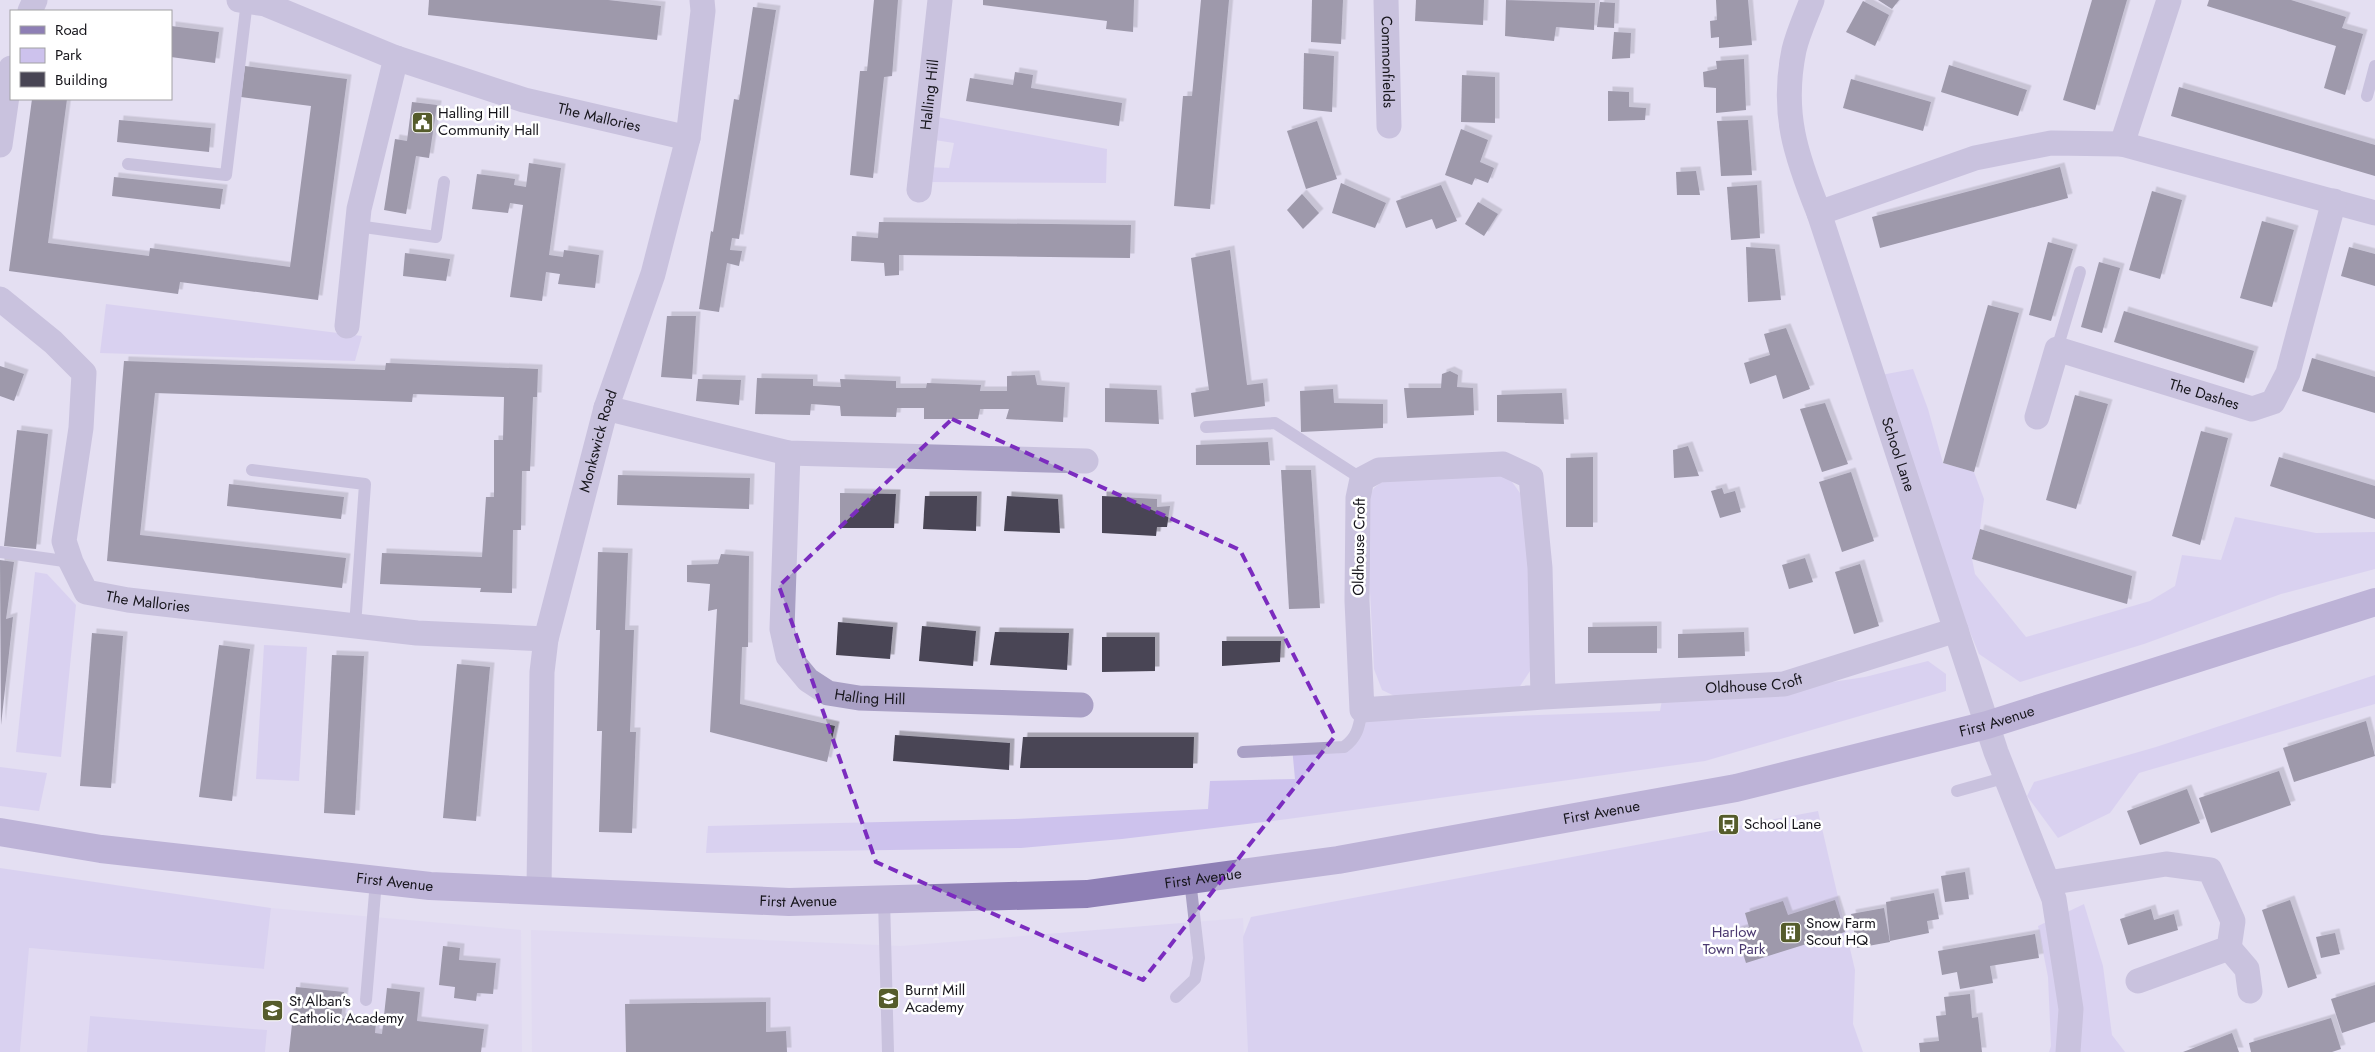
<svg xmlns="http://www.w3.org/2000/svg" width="2375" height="1052" viewBox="0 0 2375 1052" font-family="Jost,sans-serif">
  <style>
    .built { fill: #ddd6f1 }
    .green { fill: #cdc2ed }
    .building { fill: #484554; filter: url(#shadow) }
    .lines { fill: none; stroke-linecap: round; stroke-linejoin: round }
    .lane { stroke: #a9a0c5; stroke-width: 12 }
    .street { stroke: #a9a0c5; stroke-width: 25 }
    .secondary { stroke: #8e7fb5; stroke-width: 28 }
    .marked { fill: none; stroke: #7b2cbf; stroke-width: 4; stroke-dasharray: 10 6; stroke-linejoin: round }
    .labels { text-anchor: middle; stroke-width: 5; stroke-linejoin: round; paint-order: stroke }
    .street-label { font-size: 15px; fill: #16151b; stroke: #fff }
    .poi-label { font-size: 15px; fill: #16151b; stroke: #fff; text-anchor: start }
    .park-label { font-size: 15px; fill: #4b3a70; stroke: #fff }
  </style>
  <defs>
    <filter id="shadow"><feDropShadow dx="4.5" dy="-4.5" stdDeviation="0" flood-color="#0004"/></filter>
  </defs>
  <rect width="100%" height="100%" fill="#e4dff2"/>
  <g class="built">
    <polygon points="271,908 521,930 522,1052 20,1052 28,948 264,969"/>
    <polygon points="1243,918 1249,1052 532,1052 531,930 901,946"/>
  </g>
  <g class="green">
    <polygon points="932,116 1107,149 1106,183 926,182 926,167 949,168 954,143 928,139"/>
    <polygon points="106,304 362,336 355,361 100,353"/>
    <polygon points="1913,369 1928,409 1943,463 1974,472 1984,499 1980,529 1972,559 1975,574 2026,637 2150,601 2175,586 2182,555 2221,560 2235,517 2316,533 2375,532 2375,569 2281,594 2144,644 2020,682 1979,654 1950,584 1881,375"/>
    <polygon points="1495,470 1510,479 1525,500 1532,650 1530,671 1513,697 1405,701 1382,690 1374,669 1366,514 1369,497 1374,488 1392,474"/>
    <polygon points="35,572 47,574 76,605 61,757 16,752"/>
    <polygon points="264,645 307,647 299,781 256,779"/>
    <polygon points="1928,661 1946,674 1946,691 1705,761 1288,819 1122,839 1021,848 706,853 708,826 1015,819 1208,809 1210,781 1295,779 1292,747 1340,743 1363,721 1660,711 1662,700 1760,693 1865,677"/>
    <polygon points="2375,675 2375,704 2139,773 2110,813 2058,838 2027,796 2034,782 2156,747"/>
    <polygon points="0,767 47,773 39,811 0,806"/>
    <polygon points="1818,811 1855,970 1853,1024 1863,1052 1248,1052 1243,937 1251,917"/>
    <polygon points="0,868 271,908 264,969 29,948 20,1052 0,1052"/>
    <polygon points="2084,904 2103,966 2112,1035 2125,1052 2049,1052 2051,1046 2048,977 2038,926"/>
    <polygon points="90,1016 267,1030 265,1052 87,1052"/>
  </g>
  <g class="building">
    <polygon points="429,0 608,0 661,6 657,40 428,15"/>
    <polygon points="874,0 898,0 892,76 884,77 873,178 850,175 860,71 867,71"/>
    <polygon points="983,0 1134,0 1133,32 1106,29 1107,21 983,5"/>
    <polygon points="1201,0 1229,0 1210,209 1174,206 1183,96 1192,96"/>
    <polygon points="1312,0 1343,0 1341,44 1311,42"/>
    <polygon points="1416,0 1484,0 1483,25 1415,21"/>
    <polygon points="1506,0 1595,3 1594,30 1556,27 1554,41 1505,36"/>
    <polygon points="1716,0 1748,0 1752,45 1719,48 1719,37 1711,38 1710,21 1717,20"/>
    <polygon points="1878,0 1899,0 1892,9"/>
    <polygon points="2092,0 2127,0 2095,110 2063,100"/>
    <polygon points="2209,0 2291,0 2346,17 2342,28 2363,34 2345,95 2324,88 2336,46 2207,6"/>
    <polygon points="1863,1 1889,15 1875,46 1846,32"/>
    <polygon points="1600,2 1615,3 1614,28 1597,27"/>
    <polygon points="753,7 776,10 739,239 732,238 730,250 742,251 739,266 727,263 719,312 699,309 711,231 713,232 734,99 739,100"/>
    <polygon points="171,26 219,32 215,63 171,57"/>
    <polygon points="1614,32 1631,33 1630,58 1612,59"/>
    <polygon points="1304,53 1334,56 1332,112 1303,109"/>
    <polygon points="1744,59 1746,110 1716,113 1716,88 1704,87 1703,72 1717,69 1716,61"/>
    <polygon points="1949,65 2027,90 2018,116 1941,92"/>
    <polygon points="245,66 347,79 318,300 180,282 178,294 9,271 32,99 67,99 48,243 149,256 150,248 290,267 311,106 241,97"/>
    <polygon points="1015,72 1033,75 1031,88 1122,103 1119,126 966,101 970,78 1013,85"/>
    <polygon points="1462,75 1495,77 1495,123 1461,122"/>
    <polygon points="1851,79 1931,102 1923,131 1843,108"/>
    <polygon points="2179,87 2375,145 2375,176 2171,116"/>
    <polygon points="1608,91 1629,92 1629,107 1646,108 1645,120 1608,121"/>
    <polygon points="412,102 437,105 429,158 416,156 406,214 384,210 395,139 407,141"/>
    <polygon points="119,120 211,128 209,152 117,142"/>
    <polygon points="1748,120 1752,175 1721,176 1717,121"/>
    <polygon points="1317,121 1337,179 1306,189 1287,131"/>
    <polygon points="1461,129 1488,140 1480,162 1494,168 1488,183 1475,178 1472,185 1445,175"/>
    <polygon points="529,163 561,168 549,255 563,257 564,250 599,255 595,288 558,284 560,274 546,272 542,301 510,297 523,205 510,203 508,213 472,209 477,174 515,179 514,185 526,187"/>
    <polygon points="2060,167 2068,198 1880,248 1872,217"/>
    <polygon points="1696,171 1700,195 1677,195 1676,172"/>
    <polygon points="114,177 223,189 220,209 112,196"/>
    <polygon points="1341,183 1386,203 1375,228 1332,213"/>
    <polygon points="1441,185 1457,221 1436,229 1432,219 1406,228 1396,201"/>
    <polygon points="1757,185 1760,238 1731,240 1727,187"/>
    <polygon points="2152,191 2182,200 2160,279 2129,270"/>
    <polygon points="1302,194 1319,213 1303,229 1287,210"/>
    <polygon points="1478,202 1498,214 1484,236 1465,224"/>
    <polygon points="2262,221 2294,230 2272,307 2240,298"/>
    <polygon points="879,222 1131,225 1130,258 899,255 899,275 885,276 884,263 851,261 852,236 878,238"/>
    <polygon points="2048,242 2073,249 2051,321 2029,315"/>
    <polygon points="1746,247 1775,249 1781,300 1748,302"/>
    <polygon points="2349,247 2375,254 2375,286 2341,276"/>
    <polygon points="1230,250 1247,385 1263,383 1265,406 1194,417 1191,393 1209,390 1191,258"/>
    <polygon points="405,253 450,259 446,281 403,276"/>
    <polygon points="2099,262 2120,268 2102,333 2081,327"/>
    <polygon points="1988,305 2019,313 1974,472 1943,463"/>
    <polygon points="2124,311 2254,351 2244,383 2114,342"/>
    <polygon points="667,316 696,316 692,379 661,377"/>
    <polygon points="1786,328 1810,389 1783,399 1776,375 1750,384 1744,363 1770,355 1764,334"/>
    <polygon points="2312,358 2375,377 2375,413 2302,391"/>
    <polygon points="124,361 385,370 386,363 538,369 537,397 533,397 530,471 522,471 521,530 513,530 512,593 480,592 481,588 380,584 382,553 482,557 486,497 494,497 494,440 503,440 504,397 413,394 412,402 155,393 140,535 346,558 342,588 107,561"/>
    <polygon points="0,366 24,374 14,401 0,396"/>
    <polygon points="1450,371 1458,375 1457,387 1473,388 1474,415 1407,418 1404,388 1441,388 1442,374"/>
    <polygon points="1035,375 1037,385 1065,387 1063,422 1006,419 1009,409 980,409 978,419 924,419 924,408 897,408 896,417 841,416 840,406 811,404 810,415 755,414 757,378 813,379 813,386 841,387 840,379 896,381 896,388 926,388 927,383 981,385 980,391 1007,391 1007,376"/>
    <polygon points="698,379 741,380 739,405 696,401"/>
    <polygon points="1105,388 1157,390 1159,424 1105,422"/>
    <polygon points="1333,389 1334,403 1383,404 1383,428 1301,432 1300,391"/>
    <polygon points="1562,393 1564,424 1497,422 1497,395"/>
    <polygon points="2075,395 2108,404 2076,509 2046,500"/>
    <polygon points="1825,403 1848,464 1822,472 1800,409"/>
    <polygon points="17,430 48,434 36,549 4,546"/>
    <polygon points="2201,431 2228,438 2200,545 2172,536"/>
    <polygon points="1268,442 1270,465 1196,465 1196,445"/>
    <polygon points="1688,446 1699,476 1674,478 1673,450"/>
    <polygon points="1593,457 1593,527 1566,527 1566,458"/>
    <polygon points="2279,457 2375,486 2375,519 2270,486"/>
    <polygon points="1281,470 1311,470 1320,608 1289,609"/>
    <polygon points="1851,472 1874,541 1842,552 1819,482"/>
    <polygon points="618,475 750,478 749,509 617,505"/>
    <polygon points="229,484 344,497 341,519 227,506"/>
    <polygon points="1722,488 1724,494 1735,491 1741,512 1720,518 1711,491"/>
    <polygon points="840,493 896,494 894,528 840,528"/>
    <polygon points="925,496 977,496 976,531 923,529"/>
    <polygon points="1007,496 1058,499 1060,533 1004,531"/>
    <polygon points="1102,496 1157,499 1157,507 1170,506 1167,527 1157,527 1156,536 1102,533"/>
    <polygon points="1980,529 2132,576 2127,604 1972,559"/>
    <polygon points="598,552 628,553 625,630 634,630 630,732 636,732 632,833 599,832 602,731 597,731 600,630 596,630"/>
    <polygon points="721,554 749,556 748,647 742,647 740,704 835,726 827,762 710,732 717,609 708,611 710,584 687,582 687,565 718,564"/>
    <polygon points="1805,558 1813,582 1789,589 1782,565"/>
    <polygon points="0,560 14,562 6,619 13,617 1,725"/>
    <polygon points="1860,564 1879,626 1854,634 1835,572"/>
    <polygon points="838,622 893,627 890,659 836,655"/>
    <polygon points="922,626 976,631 973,666 919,661"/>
    <polygon points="1657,626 1657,653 1588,653 1588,627"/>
    <polygon points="995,632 1069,633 1067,670 990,665"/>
    <polygon points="1744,632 1745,656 1678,658 1678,634"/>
    <polygon points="92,633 123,636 111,788 80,786"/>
    <polygon points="1102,637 1155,637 1155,671 1102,672"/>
    <polygon points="1222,641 1281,641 1280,662 1222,666"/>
    <polygon points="219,645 250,649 232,801 199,797"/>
    <polygon points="332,655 364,656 355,815 324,813"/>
    <polygon points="457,664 490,667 476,821 443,818"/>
    <polygon points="2366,721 2375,756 2294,782 2283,748"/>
    <polygon points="895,735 1010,743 1009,770 893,761"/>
    <polygon points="1023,737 1194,737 1193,768 1020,768"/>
    <polygon points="2279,771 2291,805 2211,833 2199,798"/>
    <polygon points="2187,789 2200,823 2140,845 2127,811"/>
    <polygon points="1965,872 1969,899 1945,902 1941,876"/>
    <polygon points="1934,893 1939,919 1927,921 1929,933 1890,941 1886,902"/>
    <polygon points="1835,900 1845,932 1746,963 1736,931 1749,927 1745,913 1783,901 1788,915"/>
    <polygon points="2290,900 2317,978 2288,988 2262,910"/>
    <polygon points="1884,908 1890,942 1857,948 1851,914"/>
    <polygon points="2151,909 2154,920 2174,914 2178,930 2128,945 2120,919"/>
    <polygon points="2335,933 2340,954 2321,958 2316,937"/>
    <polygon points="2035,934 2039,958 1990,966 1993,983 1960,989 1957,972 1942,975 1938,951"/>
    <polygon points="443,946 460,948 459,960 496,963 493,994 477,993 476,1001 454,998 455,987 439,985"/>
    <polygon points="2375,985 2375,1022 2342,1033 2331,999"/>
    <polygon points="296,987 344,992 341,1018 376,1022 375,1033 382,1034 387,988 420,992 417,1021 484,1029 481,1052 289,1052"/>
    <polygon points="1970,994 1972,1018 1978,1017 1982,1052 1920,1052 1919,1043 1939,1041 1936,1016 1946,1015 1944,997"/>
    <polygon points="766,1002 766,1032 786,1031 787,1052 626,1052 625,1004"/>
    <polygon points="2331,1018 2341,1049 2332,1052 2251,1052 2249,1043"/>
    <polygon points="2232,1033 2239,1052 2183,1052"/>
  </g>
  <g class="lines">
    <g class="lane">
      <polyline points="2367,96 2375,66"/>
      <polyline points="128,164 226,175 247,1"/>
      <polyline points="357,226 436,237 444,182"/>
      <polyline points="2057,349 2080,272"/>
      <polyline points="1206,427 1275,423 1362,479"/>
      <polyline points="252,470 365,484 355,626"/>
      <polyline points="0,552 71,562"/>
      <path d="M1243,752L1344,747C1358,737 1359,726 1362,710"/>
      <polyline points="1957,791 2007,777"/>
      <polyline points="884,899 888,1052"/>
      <polyline points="1176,997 1195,979 1199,958 1190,880"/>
      <polyline points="366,1000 376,881"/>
    </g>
    <g class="street">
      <path id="s1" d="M239,0L265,4L396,58L524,100L688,138"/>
      <path id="s2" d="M1386,0L1389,126"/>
      <path id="s3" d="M1812,0C1806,16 1798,33 1794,50C1781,113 1796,156 1819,213L1996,752L2054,899L2071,1009L2068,1052"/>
      <polyline points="30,11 35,0"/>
      <polyline points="2122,144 2169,0"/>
      <polyline points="0,145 11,68"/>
      <path id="s4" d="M919,190L940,0"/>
      <polyline points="1819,213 1975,158 2051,143 2122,144 2375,213"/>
      <path id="s5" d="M0,299L53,342L84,373L81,428L64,541L71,562L86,592L128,600L417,633L546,639"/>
      <polyline points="347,326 359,209 396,58"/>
      <polyline points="606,408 788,453 1086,461"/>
      <path id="s6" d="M2037,417L2057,349L2252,409L2273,402L2288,373L2334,201"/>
      <path id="s7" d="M788,453L782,629L788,656L808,680L828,693L859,698L1081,705"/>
      <path id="s8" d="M1543,697L1540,568L1531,477L1503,464L1379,470L1362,479L1358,498L1357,601L1362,710L1543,697L1784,684L1956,630"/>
      <polyline points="2048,883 2166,864 2210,870 2233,921 2229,948 2138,981"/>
      <path id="s9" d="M539,889L542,672L546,639L606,408L653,274L688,138L703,11L702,0"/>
      <polyline points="2229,948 2247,969 2250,991"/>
    </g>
    <path class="secondary" id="s10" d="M0,832L101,849L430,886L789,902L1087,894L1338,860L1736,788L1987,725L2375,602"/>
  </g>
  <path d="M0 0H2375V1052H0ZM952,419L1240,550L1335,736L1143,980L876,862L779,586Z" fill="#e4dff2" fill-opacity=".55" fill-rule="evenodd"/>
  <path class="marked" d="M952,419L1240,550L1335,736L1143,980L876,862L779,586Z"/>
  <defs>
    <symbol id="civic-square" viewBox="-11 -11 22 22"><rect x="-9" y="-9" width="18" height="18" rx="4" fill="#555c2b" stroke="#fff"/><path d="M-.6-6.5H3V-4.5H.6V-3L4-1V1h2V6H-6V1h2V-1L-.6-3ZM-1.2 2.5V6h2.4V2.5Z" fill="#fff"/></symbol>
    <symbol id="bus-square" viewBox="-11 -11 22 22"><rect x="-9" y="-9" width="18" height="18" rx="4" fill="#555c2b" stroke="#fff"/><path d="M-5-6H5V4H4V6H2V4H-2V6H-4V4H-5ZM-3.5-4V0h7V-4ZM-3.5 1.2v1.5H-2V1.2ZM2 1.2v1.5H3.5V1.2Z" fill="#fff"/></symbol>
    <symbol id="building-square" viewBox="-11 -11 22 22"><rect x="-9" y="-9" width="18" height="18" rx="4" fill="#555c2b" stroke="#fff"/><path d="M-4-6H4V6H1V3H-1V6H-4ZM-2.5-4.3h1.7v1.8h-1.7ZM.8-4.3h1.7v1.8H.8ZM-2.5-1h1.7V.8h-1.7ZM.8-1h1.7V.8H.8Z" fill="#fff"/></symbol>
    <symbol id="school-square" viewBox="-11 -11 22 22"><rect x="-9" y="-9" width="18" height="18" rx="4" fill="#555c2b" stroke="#fff"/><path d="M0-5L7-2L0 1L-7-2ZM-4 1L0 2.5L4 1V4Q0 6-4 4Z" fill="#fff"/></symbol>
  </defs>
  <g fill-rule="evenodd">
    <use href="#civic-square" x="410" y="110" width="25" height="25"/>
    <use href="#bus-square" x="1716" y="812" width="25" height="25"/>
    <use href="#building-square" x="1778" y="920" width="25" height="25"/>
    <use href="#school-square" x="876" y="986" width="25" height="25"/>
    <use href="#school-square" x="260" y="998" width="25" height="25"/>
  </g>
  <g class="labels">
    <g class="street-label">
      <text dy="5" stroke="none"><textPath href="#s2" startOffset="62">Commonfields</textPath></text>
      <text dy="5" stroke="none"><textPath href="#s4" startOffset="96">Halling Hill</textPath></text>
      <text dy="5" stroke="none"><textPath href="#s1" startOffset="380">The Mallories</textPath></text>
      <text dy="5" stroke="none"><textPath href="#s6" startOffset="225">The Dashes</textPath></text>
      <text dy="5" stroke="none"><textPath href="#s9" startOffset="455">Monkswick Road</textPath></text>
      <text dy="5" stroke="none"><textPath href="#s3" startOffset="475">School Lane</textPath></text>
      <text transform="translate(1359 547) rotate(-89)" y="5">Oldhouse Croft</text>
      <text dy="5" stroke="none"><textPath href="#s5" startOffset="400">The Mallories</textPath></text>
      <text dy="5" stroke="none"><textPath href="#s8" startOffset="1019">Oldhouse Croft</textPath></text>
      <text dy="5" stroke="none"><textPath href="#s7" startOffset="301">Halling Hill</textPath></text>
      <text dy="5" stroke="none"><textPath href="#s10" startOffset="2018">First Avenue</textPath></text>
      <text dy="5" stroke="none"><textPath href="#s10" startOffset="1612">First Avenue</textPath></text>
      <text dy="5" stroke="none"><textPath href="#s10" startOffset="1208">First Avenue</textPath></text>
      <text dy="5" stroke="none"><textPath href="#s10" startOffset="398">First Avenue</textPath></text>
      <text dy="5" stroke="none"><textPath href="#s10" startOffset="802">First Avenue</textPath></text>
    </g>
    <g class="poi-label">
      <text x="438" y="118">Halling Hill<tspan x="438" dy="17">Community Hall</tspan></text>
      <text x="1744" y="829">School Lane</text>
      <text x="1806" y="928">Snow Farm<tspan x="1806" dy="17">Scout HQ</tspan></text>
      <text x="905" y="995">Burnt Mill<tspan x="905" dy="17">Academy</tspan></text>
      <text x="289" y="1006">St Alban's<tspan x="289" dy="17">Catholic Academy</tspan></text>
    </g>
    <g class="park-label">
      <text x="1734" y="937">Harlow<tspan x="1734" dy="17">Town Park</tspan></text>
    </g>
  </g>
  <rect x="10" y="10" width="162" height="90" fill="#ffffff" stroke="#a2a1a4"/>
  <rect x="20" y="26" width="25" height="8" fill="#8e7fb5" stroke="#a2a1a4"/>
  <text x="55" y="35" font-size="15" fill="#16151b">Road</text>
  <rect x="20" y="48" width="25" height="15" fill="#cdc2ed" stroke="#a2a1a4"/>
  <text x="55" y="60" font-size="15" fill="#16151b">Park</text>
  <rect x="20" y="72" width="25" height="15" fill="#484554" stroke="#a2a1a4"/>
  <text x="55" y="85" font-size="15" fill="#16151b">Building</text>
</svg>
